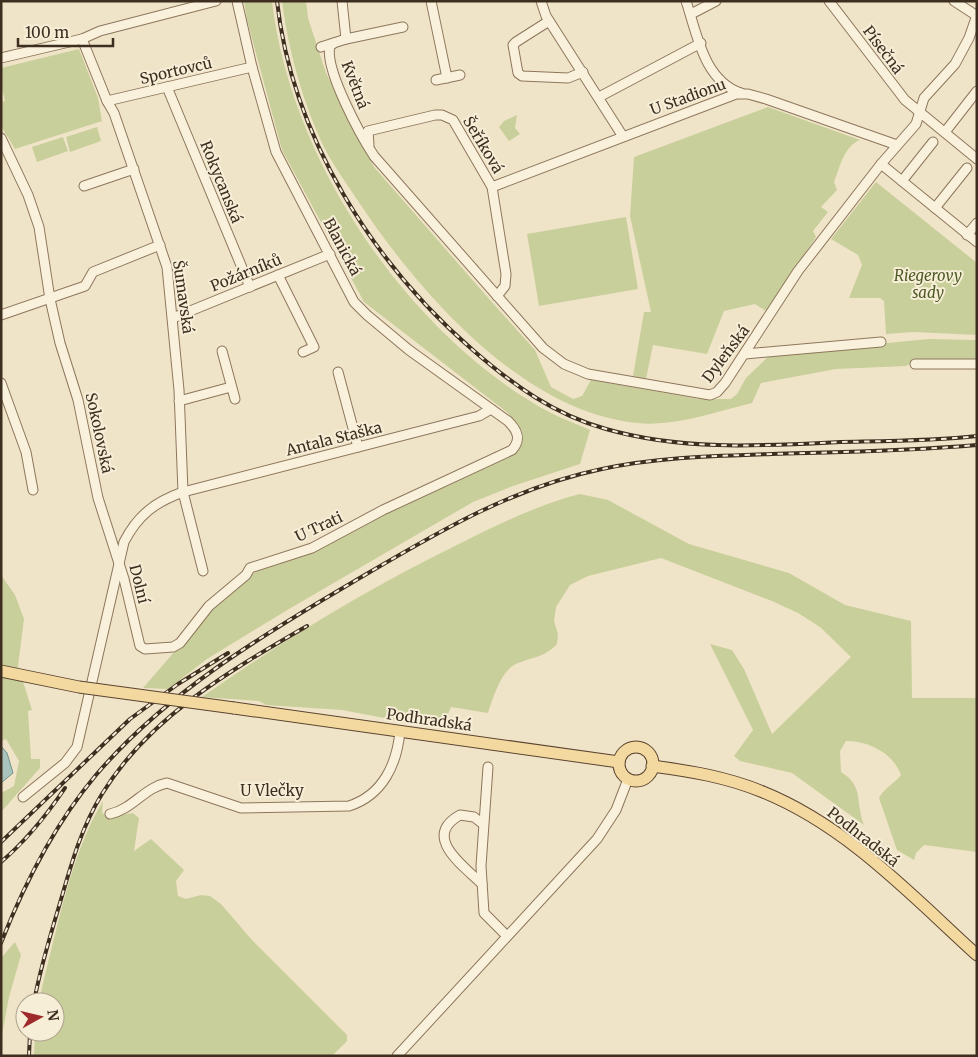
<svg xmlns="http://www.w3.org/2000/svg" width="978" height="1057" viewBox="0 0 978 1057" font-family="Merriweather,serif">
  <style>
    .green { fill: #c9cf9b }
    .water { fill: #a9c4bc; stroke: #6f938a }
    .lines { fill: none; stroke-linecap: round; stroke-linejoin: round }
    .stream { stroke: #6f938a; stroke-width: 2 }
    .minor-casing { stroke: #8d765c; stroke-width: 11 }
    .major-casing { stroke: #5b4430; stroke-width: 13 }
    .minor { stroke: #faf1dc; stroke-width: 9 }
    .major { stroke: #f3d9a0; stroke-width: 11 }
    .rail-casing { stroke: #3d2e20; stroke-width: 4 }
    .rail { stroke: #f7eed8; stroke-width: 2; stroke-dasharray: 5.5; stroke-linecap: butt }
    .major-bridge-casing { stroke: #5b4430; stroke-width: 13; stroke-linecap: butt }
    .major-bridge { stroke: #f3d9a0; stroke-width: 11 }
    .labels { text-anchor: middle; stroke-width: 4; stroke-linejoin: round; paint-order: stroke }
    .street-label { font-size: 15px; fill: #3d2e20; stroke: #f7eed8 }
    .park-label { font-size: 15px; font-style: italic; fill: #4d5a26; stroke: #f7eed8 }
  </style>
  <rect width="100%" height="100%" fill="#f0e4c8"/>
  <g class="green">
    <path d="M244,1H272C290,158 403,326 538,406C555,416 572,422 590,430L580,464L513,486L473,502L289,609L207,659L168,689L143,688L226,592L257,571L307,553L477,469L517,452C527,433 520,430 508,413L364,302L282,150L247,20Z"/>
    <path d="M282,1H306L308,18L326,73L374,167L490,300L535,350L551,387L573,399L582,396L591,380L699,399H731L737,394L746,378L771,354L929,339L977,340V361L916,360L906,366L836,369L761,383L752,403C715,412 675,427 637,423C521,412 416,289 356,198C345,181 333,165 324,147C303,103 288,49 282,1Z"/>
    <polygon points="79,49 98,98 102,121 15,149 1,126 1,102 5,101 1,84 1,68"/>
    <path d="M768,107L860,140C844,146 840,167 834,182L837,190L821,207L828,212L813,231L816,237L766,311L755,304L724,311L707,354L653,345L646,379L633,376L644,312H651L630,216L634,157Z"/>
    <polygon points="517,115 515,128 520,134 509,141 499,127 504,121"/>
    <polygon points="97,127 101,141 70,152 66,137"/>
    <polygon points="63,137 68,151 37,162 32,147"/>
    <polygon points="876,182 977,263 977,335 914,332 886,334 884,301 880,298 849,298 862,265 858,255 831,239"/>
    <polygon points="626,217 638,289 539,306 527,234"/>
    <path d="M580,494L608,500L689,544L789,573L845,605L911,621L912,698H977V852L924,845L916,853L914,860L897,850L879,798C884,788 894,784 901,775C893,753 869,741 846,741L840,751L841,772C864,786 855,801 864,825L792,773L740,761L734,756L753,730L710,644L732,650L744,669L772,734L851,657L820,627L798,613L772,601L661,558L588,576L570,585L556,607L554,621L558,634L557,644C543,659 529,657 514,665C501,672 492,700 488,713L451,707L442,729L342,710L266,705L259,701L202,697C282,641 367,589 455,546C495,526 536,505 580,494Z"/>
    <polygon points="1,575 15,595 24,619 18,666 32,710 28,711 31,759 40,759 40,768 1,812 1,793 14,786 19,761 6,739 1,741"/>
    <path d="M103,801L102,812L106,817L133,813L139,818L134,851L151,839L184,870L176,881L178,896L186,899L201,895L210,896L221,904L252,940L347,1035V1041L332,1056H34L35,1032H55V1002H39L43,983C58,925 72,851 103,801Z"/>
    <polygon points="15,942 21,955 9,997 1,1040 1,958"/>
  </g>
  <polygon class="water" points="1,746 7,753 13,773 1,783"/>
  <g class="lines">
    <polyline class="stream" points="1,659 1,667"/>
    <defs>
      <g id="minor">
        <polyline points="342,1 346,39"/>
        <polyline points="431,1 447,78"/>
        <polyline points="541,1 546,16 622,135"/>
        <path d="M686,1C697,34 704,81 741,93"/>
        <polyline points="829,1 905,100 977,159"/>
        <polyline points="954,1 977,16"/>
        <polyline points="691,14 716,1"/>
        <polyline points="549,21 516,42 513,45 518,73 522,76 568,78 583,72"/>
        <polyline points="82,39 107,101 114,113 167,267 179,390 183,492 203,571"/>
        <path d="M334,43L330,46C324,69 361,136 374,156L543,348L564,364L588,374L710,395L717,392L725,383L798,271L881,164L916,124L924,98L955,64L969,38L977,15"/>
        <polyline points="321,47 346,39 403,27"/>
        <polyline points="1,58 82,39 100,31 216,1"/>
        <polyline points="436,80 460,75"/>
        <polyline points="167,87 250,287"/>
        <polyline points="599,97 701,43"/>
        <polyline points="107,101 252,67"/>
        <polyline points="945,132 977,91"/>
        <path d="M1,138L28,195L39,227L50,299L60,343L78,400L98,498L124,579L140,646L145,649L173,647L180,643L209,606L246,575L250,568L312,548L383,510L512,450C522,439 517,430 508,421L409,350L367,315L354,302L276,152L252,67L237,1"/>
        <polyline points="369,145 368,131 435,115 442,115 453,120 492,187 506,274 505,286 497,296"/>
        <polyline points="881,164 977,242"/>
        <polyline points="902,181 933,142"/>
        <polyline points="84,186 134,169"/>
        <polyline points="492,187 736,94 748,94 766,99 897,145"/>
        <polyline points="935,208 967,168"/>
        <polyline points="967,235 977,223"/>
        <polyline points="278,275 314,347 303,352"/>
        <polyline points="1,315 85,286 93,272 160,245"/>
        <polyline points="173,318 330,254"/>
        <polyline points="222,351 235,399"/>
        <polyline points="745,354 881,342"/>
        <polyline points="915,364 977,364"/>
        <polyline points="338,372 358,447"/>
        <polyline points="1,383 26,452 33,490"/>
        <polyline points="179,401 231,387"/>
        <polyline points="488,767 481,866 484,913 507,936"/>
        <path d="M23,797L65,763L77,747L124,542C138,515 155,502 183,492L479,416L491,409"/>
        <path d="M110,814C133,809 145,787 167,783L241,808L349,806C383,795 397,764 400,731"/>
        <path d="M482,884C464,866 421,837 460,815L474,817L483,824"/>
        <polyline points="397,1056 597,839 616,810 628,779"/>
      </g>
      <g id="major">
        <polyline points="234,708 619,762"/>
        <circle cx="636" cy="764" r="17"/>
        <path d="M652,766C690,771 727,777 763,792C847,826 911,895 977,955"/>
      </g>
    </defs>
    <use href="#minor" class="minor-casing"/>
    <use href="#major" class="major-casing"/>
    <use href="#minor" class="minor"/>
    <use href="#major" class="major"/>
    <defs>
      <g id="rail">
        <path d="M277,1C292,136 373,264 474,351C513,385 555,415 606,429C683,451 761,446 840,442C886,441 932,441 977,436"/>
        <polyline points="1,842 130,719 178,684 228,653"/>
        <path d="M1,862C27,840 46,816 65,788"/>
        <path d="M1,943C25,882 54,825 96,775C166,693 261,636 353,582C433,535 510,488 602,469C658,457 715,456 772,454C840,452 909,451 977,445"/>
        <path d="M34,1002C40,969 50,936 60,903C71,865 81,828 102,794C149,717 231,670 307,626"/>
        <polyline points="29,1056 30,1032"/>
      </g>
    </defs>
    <use href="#rail" class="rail-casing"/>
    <use href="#rail" class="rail"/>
    <defs>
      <polyline id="major-bridge" points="1,671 79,687 234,708"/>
    </defs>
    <use href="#major-bridge" class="major-bridge-casing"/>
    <use href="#major-bridge" class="major-bridge"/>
  </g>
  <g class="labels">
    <g class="street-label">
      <text transform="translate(883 50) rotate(53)" y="5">Písečná</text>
      <text transform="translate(176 71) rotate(-13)" y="5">Sportovců</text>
      <text transform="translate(355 85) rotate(69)" y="5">Květná</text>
      <text transform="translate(688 97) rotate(-20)" y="5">U Stadionu</text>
      <text transform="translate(483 145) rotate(59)" y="5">Šeříková</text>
      <text transform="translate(221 182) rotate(68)" y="5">Rokycanská</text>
      <text transform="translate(342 247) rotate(62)" y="5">Blanická</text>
      <text transform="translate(246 273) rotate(-22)" y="5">Požárníků</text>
      <text transform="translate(183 297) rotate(82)" y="5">Šumavská</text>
      <text transform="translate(726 354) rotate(-53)" y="5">Dyleňská</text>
      <text transform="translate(99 433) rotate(78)" y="5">Sokolovská</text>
      <text transform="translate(334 439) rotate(-14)" y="5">Antala Staška</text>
      <text transform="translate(319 527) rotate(-25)" y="5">U Trati</text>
      <text transform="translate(139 584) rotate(76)" y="5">Dolní</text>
      <text transform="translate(429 720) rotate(8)" y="5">Podhradská</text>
      <text x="272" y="796">U Vlečky</text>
      <text transform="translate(863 837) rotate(38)" y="5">Podhradská</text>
    </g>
    <g class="park-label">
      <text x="928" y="281">Riegerovy<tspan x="928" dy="17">sady</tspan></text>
    </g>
  </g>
  <rect width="978" height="1057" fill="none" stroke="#3d2e20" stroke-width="5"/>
  <g transform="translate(40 1017) rotate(82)"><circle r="24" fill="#f7eed8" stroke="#ada18e"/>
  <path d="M0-4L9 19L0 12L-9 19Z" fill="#9e2a2b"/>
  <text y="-8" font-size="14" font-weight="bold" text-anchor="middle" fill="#3d2e20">N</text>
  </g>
  <path d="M18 38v8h95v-8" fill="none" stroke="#3d2e20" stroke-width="2.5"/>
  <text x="25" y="38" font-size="15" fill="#3d2e20" stroke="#f7eed8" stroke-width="4" paint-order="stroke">100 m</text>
</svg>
